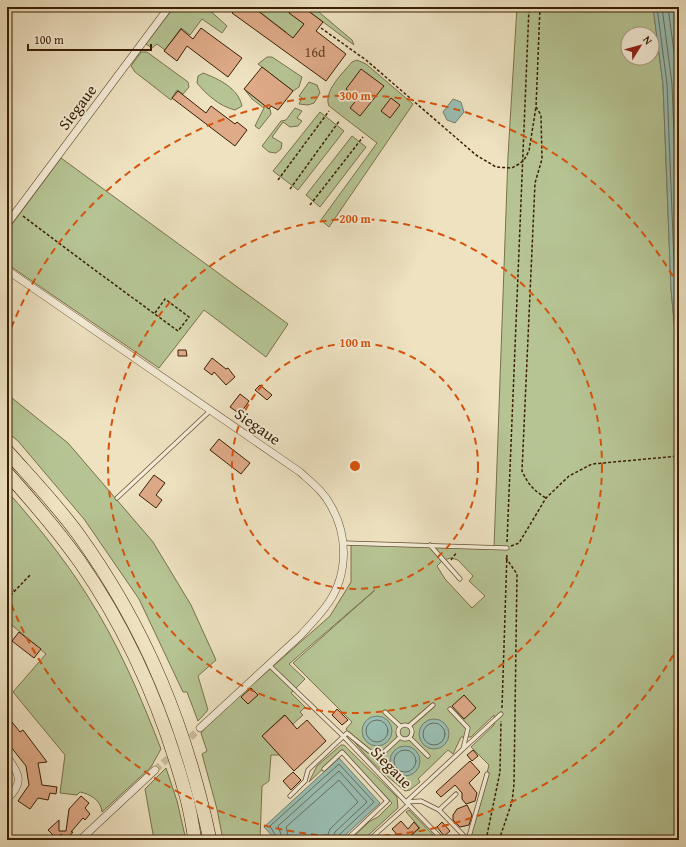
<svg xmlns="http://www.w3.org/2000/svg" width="686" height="847" viewBox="0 0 686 847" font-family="'Gentium Book Plus',serif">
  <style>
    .green { fill: #b6c494; stroke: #78724c; fill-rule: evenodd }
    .water { fill: #99beb3; stroke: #737e6d }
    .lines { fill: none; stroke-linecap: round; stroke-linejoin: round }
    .shore { stroke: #6a6e5b; stroke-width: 1 }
    .building { fill: #deaa88; stroke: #3a1f03 }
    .street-tunnel { stroke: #cabb9b; stroke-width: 7; stroke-dasharray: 7 3.5; stroke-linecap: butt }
    .lane-casing { stroke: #675032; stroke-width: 5 }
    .street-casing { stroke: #675032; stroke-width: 8 }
    .highway-casing { stroke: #3a1f03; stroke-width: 14 }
    .path { stroke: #3a1f03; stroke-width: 1.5; stroke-dasharray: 3 2; stroke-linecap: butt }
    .lane { stroke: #f4ecd7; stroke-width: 3.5 }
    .street { stroke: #f4ecd7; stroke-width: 7 }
    .highway { stroke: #eee2c1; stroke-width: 13 }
    .ring { fill: none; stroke: #d7530b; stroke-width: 2; stroke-dasharray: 7 5 }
    .labels { text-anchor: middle; stroke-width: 3.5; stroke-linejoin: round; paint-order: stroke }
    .number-label { font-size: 14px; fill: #634224 }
    .street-label { font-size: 16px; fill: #3a1f03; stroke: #f4ecd7 }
    .centre { fill: #d7530b; stroke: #f4ecd7; stroke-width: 2 }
    .ring-label { font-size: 12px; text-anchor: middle; font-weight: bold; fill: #d7530b; stroke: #f4ecd7; stroke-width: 3.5; stroke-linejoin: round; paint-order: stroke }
  </style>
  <rect width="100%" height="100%" fill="#eee2c1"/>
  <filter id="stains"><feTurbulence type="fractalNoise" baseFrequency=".005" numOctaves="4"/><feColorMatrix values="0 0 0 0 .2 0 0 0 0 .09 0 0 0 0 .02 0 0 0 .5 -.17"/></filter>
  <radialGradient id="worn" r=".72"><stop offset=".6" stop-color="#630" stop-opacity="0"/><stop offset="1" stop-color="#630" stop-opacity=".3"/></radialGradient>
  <g class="green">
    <polygon points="174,7 206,7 227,26 222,33 202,19 190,35 181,28 165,50 157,44 152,48 146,44"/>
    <polygon points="253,7 294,7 290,13 304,24 285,49 278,43 286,32"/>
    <polygon points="303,7 313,7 352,40 354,45"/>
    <path d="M517,7H653L663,84L671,289L679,376V840H470L489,765L471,747L494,725V715L471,737H461L453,754L448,750L418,779L420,782L410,790L405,791C385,775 358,751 346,729L352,722L293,663L375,590L289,664L305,679L291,693L305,707L300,712L303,715L293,724L284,715L262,736L280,755H271L269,781L262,786L260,840H223L217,809L202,754L207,751L201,733L210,722L330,616L351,582V543L494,548L508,156ZM628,34H652V58H628ZM451,558L458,560L473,576L469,581L485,596L472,608L445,579L437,566L443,560Z"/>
    <polygon points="141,52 147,52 188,82 189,87 183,94 177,90 171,100 135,72 131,66"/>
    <polygon points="267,57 272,57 302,77 299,87 293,91 258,64"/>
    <path d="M357,60L366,64L413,104L329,227L321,220L377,143L329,106C323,91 343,73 352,62Z"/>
    <path d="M203,73C219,79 238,88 242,106L235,110C219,106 207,95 197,83L198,76Z"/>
    <polygon points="309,82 317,85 320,93 314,103 308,105 299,104 302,98 299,96"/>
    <polygon points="245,90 270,109 271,114 259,129 255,126 264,108 252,99"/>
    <polygon points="295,108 302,111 297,118 302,121 298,126 290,127 283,122 272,137 282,143 281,149 276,153 269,152 262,146 281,121 286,120"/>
    <polygon points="320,112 344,131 298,190 273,171"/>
    <polygon points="352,136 366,147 320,207 306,195"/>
    <polygon points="61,158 288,324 266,357 204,310 159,368 7,264 7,231"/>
    <polygon points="7,394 68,443 153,542 191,605 216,660 198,676 208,710 198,721 187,692 183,692 139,599 84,519 18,441 7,432"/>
    <path d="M7,491C36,524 64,558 87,595C118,643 141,697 161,749L151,767L102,812C101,800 90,794 80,792L77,795L60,793L65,755L13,692L46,654L7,621V597L14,590L7,585Z"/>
    <polygon points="341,745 344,745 397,797 398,808 363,840 350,840 370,821 378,817 392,803 342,751 309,782 317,766"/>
    <polygon points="166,768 177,801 186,840 154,840 145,789"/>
    <polygon points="409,810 438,840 406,840 420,828 406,812"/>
  </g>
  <g class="water">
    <polygon points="653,7 679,7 679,376 671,289 663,84"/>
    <polygon points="453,99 461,102 464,112 455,123 447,120 443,112"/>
    <circle cx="377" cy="731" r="15"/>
    <circle cx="434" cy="734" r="15"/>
    <circle cx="405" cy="761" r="15"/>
    <polygon points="339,758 380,803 340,840 276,840 264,827"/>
  </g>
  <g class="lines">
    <g class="shore">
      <polyline points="657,7 667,84 675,289 679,332"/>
      <polyline points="662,7 672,84 679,260"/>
      <polyline points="668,7 678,82 679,105"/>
      <circle cx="377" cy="731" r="11"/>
      <circle cx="434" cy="734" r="11"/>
      <circle cx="405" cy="761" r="11"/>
      <polyline points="278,840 270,826 339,764 374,802 339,835 337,840"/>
      <polyline points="283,840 278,826 339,771 367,802 335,832 332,840"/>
      <polyline points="289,840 286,827 339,780 358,802 330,829 326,840"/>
    </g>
  </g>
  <g class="building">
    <polygon points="237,7 253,7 293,38 304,24 289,13 294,7 303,7 323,22 316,31 346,54 326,81 232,13"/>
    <polygon points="201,28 242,58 228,77 187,46 177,61 164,51 181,29 193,39"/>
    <polygon points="262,67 293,91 278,110 271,106 269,109 244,89"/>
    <polygon points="361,69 384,86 360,116 350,108 358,98 346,89"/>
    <polygon points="178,91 206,113 211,106 235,124 237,122 247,130 235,146 172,98"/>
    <polygon points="391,98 400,105 390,118 381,111"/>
    <polygon points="178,350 186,350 187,356 178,356"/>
    <polygon points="212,358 226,369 228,368 235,377 226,385 214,372 212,375 204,369"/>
    <polygon points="260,385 272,395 267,400 255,390"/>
    <polygon points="240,394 249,401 240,414 230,407"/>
    <polygon points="219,439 250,463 241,474 210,450"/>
    <polygon points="154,475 165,483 156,495 162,500 156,508 139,495"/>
    <polygon points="19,632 41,649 34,658 12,641"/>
    <polygon points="251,688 258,695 248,704 241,697"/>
    <polygon points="464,695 476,708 464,719 452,706"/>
    <polygon points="337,709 348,720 342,725 332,715"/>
    <polygon points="285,715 297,729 307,720 326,741 294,771 262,736"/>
    <polygon points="7,716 20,732 23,730 47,762 38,763 42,785 57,787 56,794 50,793 48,800 38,798 30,809 18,801 29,785 26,766 7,742 10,740 7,735"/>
    <polygon points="473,750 478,756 472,761 467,755"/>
    <polygon points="470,761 480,772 469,783 477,793 475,801 466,804 462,799 462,793 455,785 441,797 436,792"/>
    <polygon points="293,772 301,780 291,790 283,781"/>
    <polygon points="81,796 89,803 85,808 90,814 85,820 83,818 71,832 73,832 67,839 61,834 58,840 48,830 59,820 59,831 66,831 69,809"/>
    <polygon points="467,805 472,815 469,825 460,827 453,820 453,815 457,809"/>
    <polygon points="401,821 408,829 414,822 419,828 406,840 402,840 392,829"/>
    <polygon points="442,822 450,831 444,836 437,827"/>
  </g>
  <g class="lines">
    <g class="street-tunnel">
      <polyline points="183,745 200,728"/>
      <polyline points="155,770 175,752"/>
    </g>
    <defs>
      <g id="lane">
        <polyline points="117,498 211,410"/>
        <polyline points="344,543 507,548"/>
        <polyline points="430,545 460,579"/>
        <polyline points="268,664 344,737 406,802 463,749 468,728 450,709"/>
        <polyline points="385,712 400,726"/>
        <circle cx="405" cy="732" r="7"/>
        <polyline points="409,726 433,705"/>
        <polyline points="410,738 428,756"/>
        <polyline points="464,748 501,714"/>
        <polyline points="324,769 342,752 387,801 346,840"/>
        <polyline points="290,796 305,781 308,770 347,733 369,751 377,755 383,753 399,738"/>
        <polyline points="406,802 421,801 439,810 468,840 487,774"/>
        <polyline points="406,802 443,840"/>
        <polyline points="439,810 456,794"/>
        <polyline points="369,840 408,805"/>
      </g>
      <g id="street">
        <polyline points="7,224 169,7"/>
        <path d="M7,270L300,472C312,483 324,492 331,506C348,535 348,574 329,602C321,614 311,624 301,635L200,728"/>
        <path d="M7,757C20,774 24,783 7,799"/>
        <polyline points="80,840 155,770"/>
      </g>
      <g id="highway">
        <path d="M7,451C31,478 57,505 78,534C146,628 186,727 210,840"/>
        <path d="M7,473C33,502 58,531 80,562C128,631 163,712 185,792C190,808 192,824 195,840"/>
      </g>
    </defs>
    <use href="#lane" class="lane-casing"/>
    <use href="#street" class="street-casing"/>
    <use href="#highway" class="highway-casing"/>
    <g class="path">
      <path d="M540,7L536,107L541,115L542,159L535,183L522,471C528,484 534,491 546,498"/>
      <polyline points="321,28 366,60 476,155 496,167 512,168 519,164 524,160 529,151 536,107"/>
      <polyline points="278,180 329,111"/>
      <polyline points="290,189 340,120"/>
      <polyline points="310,205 363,137"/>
      <path d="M23,216C74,255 126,293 178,331L189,317L165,299L155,313"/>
      <polyline points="507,542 529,7"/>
      <polyline points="511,546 519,543 546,498 569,476 592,464 679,456"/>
      <polyline points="451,560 457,552"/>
      <polyline points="7,599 31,574"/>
      <polyline points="502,708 507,553"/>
      <polyline points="486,840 500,772 501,721"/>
      <polyline points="499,840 512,802 514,784 517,574 506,558"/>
    </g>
    <use href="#lane" class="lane"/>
    <use href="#street" class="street"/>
    <use href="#highway" class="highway"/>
  </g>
  <g class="ring">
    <circle cx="355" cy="466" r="123"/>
    <circle cx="355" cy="466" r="247"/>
    <path d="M679 645A370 370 0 0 1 7 593M7 339A370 370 0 0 1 679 287"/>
  </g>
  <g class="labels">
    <g class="number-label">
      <text x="315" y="57">16d</text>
    </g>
    <g class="street-label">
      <text transform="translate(77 107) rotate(-53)" y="6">Siegaue</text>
      <text transform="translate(258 426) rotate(35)" y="6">Siegaue</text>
      <text transform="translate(392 767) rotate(46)" y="6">Siegaue</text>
    </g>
  </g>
  <circle cx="355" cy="466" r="6" class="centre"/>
  <g class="ring-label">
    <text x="355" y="100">300 m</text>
    <text x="355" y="223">200 m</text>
    <text x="355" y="347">100 m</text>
  </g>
  <rect width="686" height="847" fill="none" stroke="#eee2c1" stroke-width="24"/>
  <rect x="8" y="8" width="670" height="831" fill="none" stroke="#3a1f03" stroke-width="2"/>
  <rect x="12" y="12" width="662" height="823" fill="none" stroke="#3a1f03"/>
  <g transform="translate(640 46) rotate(53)"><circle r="19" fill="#f4ecd7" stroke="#aa9a82"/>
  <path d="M0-3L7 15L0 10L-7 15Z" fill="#8f2418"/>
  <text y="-6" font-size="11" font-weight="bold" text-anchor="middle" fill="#3a1f03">N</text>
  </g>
  <path d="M28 44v6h123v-6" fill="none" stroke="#3a1f03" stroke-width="2"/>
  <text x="34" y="44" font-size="12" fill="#3a1f03" stroke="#f4ecd7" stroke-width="3" paint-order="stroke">100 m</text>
  <rect width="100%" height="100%" filter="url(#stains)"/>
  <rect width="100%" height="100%" fill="url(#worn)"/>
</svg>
